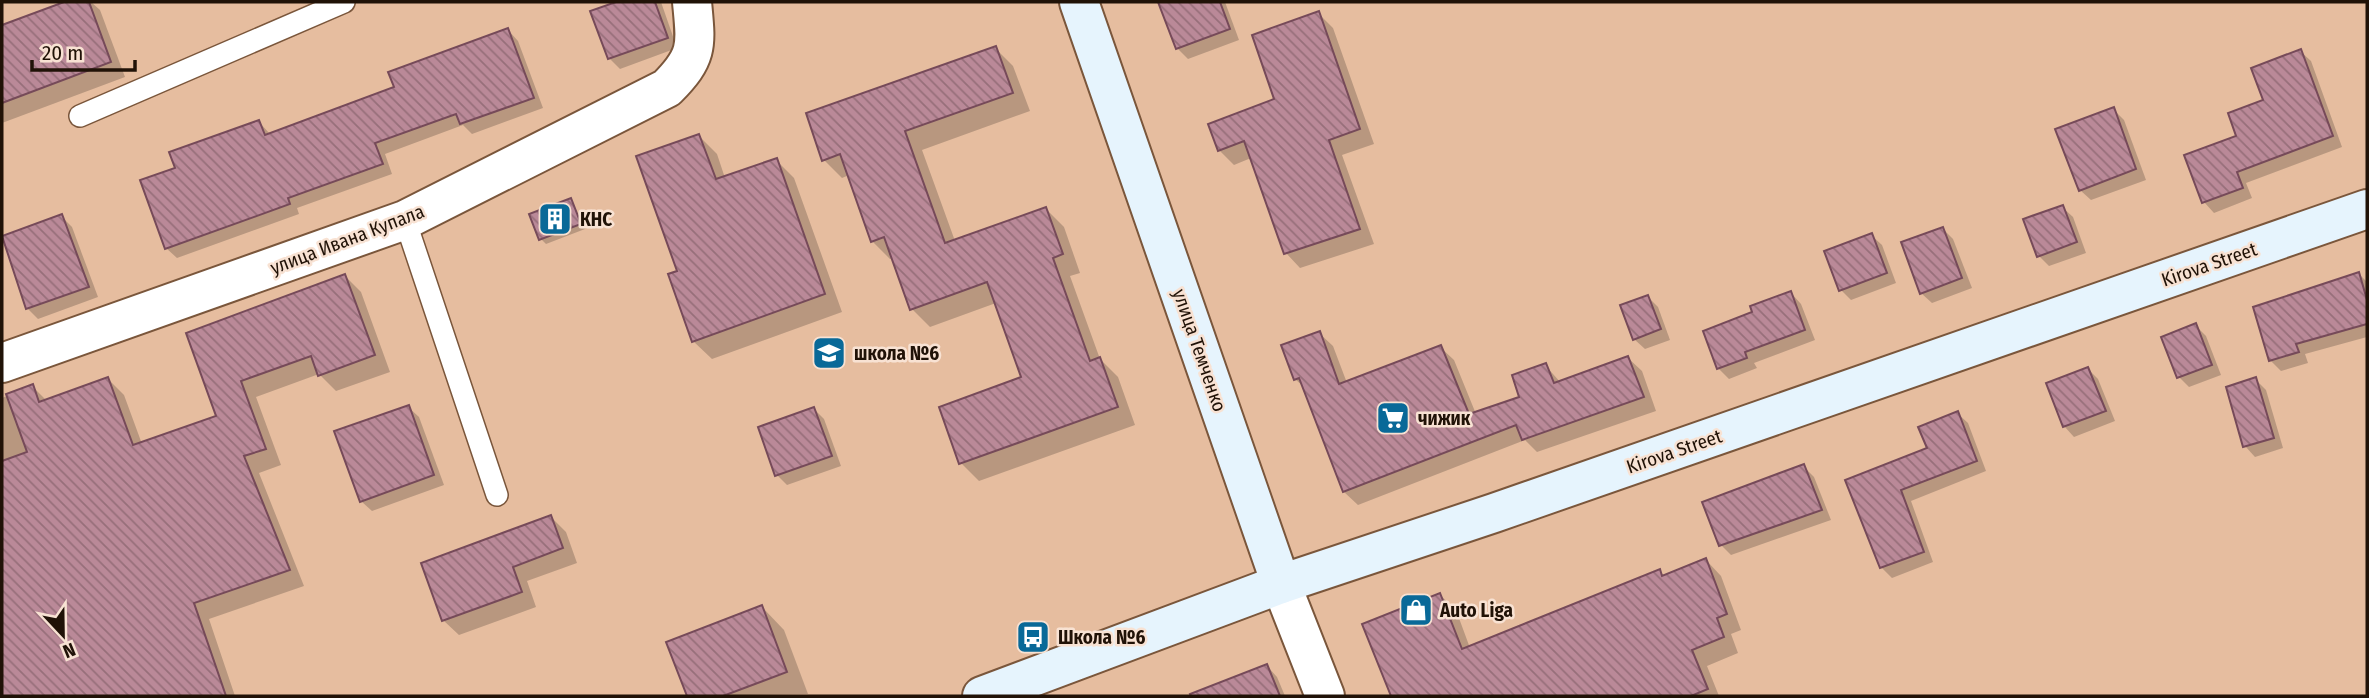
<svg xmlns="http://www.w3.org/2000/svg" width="2369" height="698" viewBox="0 0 2369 698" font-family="'Fira Sans Condensed',sans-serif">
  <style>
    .shadow { fill: #0003 }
    .building { fill: url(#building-back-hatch); stroke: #764a59; stroke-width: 2 }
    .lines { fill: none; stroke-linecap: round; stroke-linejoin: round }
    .service-casing { stroke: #7a563b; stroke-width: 24 }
    .minor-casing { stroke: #7a563b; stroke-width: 42 }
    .secondary-casing { stroke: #7a563b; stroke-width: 42 }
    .service { stroke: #fff; stroke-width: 21 }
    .minor { stroke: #fff; stroke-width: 38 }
    .secondary { stroke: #e6f4fd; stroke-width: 38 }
    .labels { text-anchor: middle; stroke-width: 5; stroke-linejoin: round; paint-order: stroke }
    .poi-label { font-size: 19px; font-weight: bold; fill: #201207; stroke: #f8e2d3; text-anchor: start }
    .street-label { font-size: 19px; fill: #201207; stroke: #f8e2d3 }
  </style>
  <defs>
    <pattern id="building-back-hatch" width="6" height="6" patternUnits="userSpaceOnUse" patternTransform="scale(1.75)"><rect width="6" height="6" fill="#ba8998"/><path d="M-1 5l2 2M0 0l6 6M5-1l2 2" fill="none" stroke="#976f7a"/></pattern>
  </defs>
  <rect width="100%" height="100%" fill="#e6bd9f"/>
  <g class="shadow">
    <polygon points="69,2 91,2 100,10 125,77 2,123 2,27"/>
    <polygon points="622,2 661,2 677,48 620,69 609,58 593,12"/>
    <polygon points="1160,2 1225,2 1239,40 1188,59 1177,48"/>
    <polygon points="1318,13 1333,28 1374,144 1342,155 1374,244 1300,268 1286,253 1251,158 1234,165 1219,150 1276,100"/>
    <polygon points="508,30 518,41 543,108 472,134 463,125 385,154 392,174 297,208 299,214 177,258 166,248 178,169 259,122 270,134 396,88"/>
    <polygon points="995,48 1013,66 1030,111 922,150 955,241 1046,209 1064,227 1080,273 1070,276 1100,359 1118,377 1135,425 979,481 961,463 1023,378 996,303 930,327 912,309 893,258 890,259 872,241 849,175 842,178 824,160"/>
    <polygon points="2300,51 2311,61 2342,147 2246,183 2252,198 2214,213 2204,202 2239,137"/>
    <polygon points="2113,109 2124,120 2146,180 2091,200 2080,190"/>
    <polygon points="699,136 717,154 725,178 776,160 794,178 842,312 712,359 693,341 679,272"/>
    <polygon points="571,200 585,229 546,244 541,239"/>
    <polygon points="2062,207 2073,217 2086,253 2049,266 2039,256"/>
    <polygon points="61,216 72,227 98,297 38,319 27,308 2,238"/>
    <polygon points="1943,229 1953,239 1972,288 1932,303 1921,293"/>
    <polygon points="1871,235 1882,245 1896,283 1851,300 1841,290"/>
    <polygon points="2359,274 2367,282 2367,337 2305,354 2308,363 2281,371 2270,360"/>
    <polygon points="345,276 361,292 390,372 336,391 319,374 256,397 281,465 259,473 304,586 209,619 235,696 2,696 2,398 32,386 47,401 108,379 124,395 142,444 218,417 188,334"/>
    <polygon points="1791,293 1801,304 1815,340 1754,363 1757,368 1729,379 1718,368 1754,313"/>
    <polygon points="1648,297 1658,307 1670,340 1645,349 1634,339"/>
    <polygon points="2195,325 2206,336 2221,375 2189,387 2179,377"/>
    <polygon points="1319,333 1333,346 1347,383 1440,347 1454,360 1476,414 1522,398 1545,365 1561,383 1628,358 1642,371 1656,411 1537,452 1525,440 1358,505 1344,492 1305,388 1295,379"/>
    <polygon points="2088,369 2098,379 2115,421 2074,437 2064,426"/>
    <polygon points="2255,379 2266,390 2283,448 2255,457 2245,446"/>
    <polygon points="408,407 419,417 444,485 372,511 361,501"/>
    <polygon points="814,409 824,419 841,466 787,485 777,475"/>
    <polygon points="1957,413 1968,423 1986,471 1911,501 1933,562 1892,578 1881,567 1847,481 1929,449"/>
    <polygon points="1803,466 1814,477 1831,520 1731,555 1721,545"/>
    <polygon points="551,517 566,532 577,563 527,581 536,607 459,635 444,621 423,564"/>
    <polygon points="1706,560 1721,576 1741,630 1731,634 1738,653 1707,666 1719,696 1393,696 1364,625 1440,595 1456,610 1470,648 1659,571 1665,576"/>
    <polygon points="762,607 784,630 808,694 689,696 669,643"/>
    <polygon points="1267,666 1277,677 1285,696 1243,696 1236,678"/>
  </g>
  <g class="building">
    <polygon points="64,2 89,2 111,62 2,103 2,25"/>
    <polygon points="616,2 655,2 668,38 608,59 590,11"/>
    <polygon points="1158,2 1220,2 1230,29 1176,49"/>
    <polygon points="1319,11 1360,129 1329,140 1360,229 1284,254 1244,141 1218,151 1208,124 1274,99 1252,35"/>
    <polygon points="508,28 534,98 460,124 456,114 375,143 383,164 288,198 290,204 165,249 140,180 175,168 169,152 259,120 265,135 394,87 388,72"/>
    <polygon points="996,46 1013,93 905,131 945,243 1046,207 1063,254 1053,258 1090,361 1100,357 1118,407 959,464 939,407 1021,377 987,282 910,310 884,237 871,242 840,154 822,161 806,113"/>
    <polygon points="2301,49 2333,136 2237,172 2243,188 2202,203 2184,155 2236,136 2228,113 2263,100 2251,68"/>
    <polygon points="2114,107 2136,169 2079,191 2055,129"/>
    <polygon points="699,134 716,179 777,158 825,294 692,342 668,274 677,271 636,156"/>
    <polygon points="571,198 581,224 539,240 529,214"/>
    <polygon points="2063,205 2077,242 2037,257 2023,219"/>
    <polygon points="62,214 89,287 26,309 2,236"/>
    <polygon points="1943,227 1962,278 1920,294 1901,242"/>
    <polygon points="1872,233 1887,273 1839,291 1824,251"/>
    <polygon points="2359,272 2367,300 2367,324 2296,344 2299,352 2269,361 2253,307"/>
    <polygon points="345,274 375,355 318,376 311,356 241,381 266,449 244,456 290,570 194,603 226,696 2,696 2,461 27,452 6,394 33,384 39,402 108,377 133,445 216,416 186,333"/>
    <polygon points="1791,291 1805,330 1745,352 1747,358 1717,369 1703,331 1752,312 1750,306"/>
    <polygon points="1648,295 1661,329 1633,340 1620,305"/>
    <polygon points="2196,323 2212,365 2177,378 2161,337"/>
    <polygon points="1320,331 1339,384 1441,345 1469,414 1519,397 1512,375 1546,363 1554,383 1628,356 1644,397 1522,440 1516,425 1343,492 1299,378 1294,380 1281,345"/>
    <polygon points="2088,367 2106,411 2063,427 2046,383"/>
    <polygon points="2256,377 2274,438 2243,447 2226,387"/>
    <polygon points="409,405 434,475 360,502 334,431"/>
    <polygon points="814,407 832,456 775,476 758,427"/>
    <polygon points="1958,411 1977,461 1901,490 1924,552 1880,568 1845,480 1927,448 1918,427"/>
    <polygon points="1804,464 1822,510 1719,546 1702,502"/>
    <polygon points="551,515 563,548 513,567 522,592 442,621 421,563"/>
    <polygon points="1706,558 1727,614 1717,618 1724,637 1692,650 1708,689 1691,696 1391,696 1362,624 1440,593 1462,649 1660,569 1662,576"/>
    <polygon points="762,605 787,672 723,696 687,696 666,642"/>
    <polygon points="1267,664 1280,696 1191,696 1190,694"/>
  </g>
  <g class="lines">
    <defs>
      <g id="service">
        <polyline points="80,116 344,2"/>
        <polyline points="405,220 497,495"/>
      </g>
      <g id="minor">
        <path d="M2,363L405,220L667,88C699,56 696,45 692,2"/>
        <polyline points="1281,584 1325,696"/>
      </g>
      <g id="secondary">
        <polyline points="1079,2 1281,584"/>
        <polyline points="982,696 1281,584 1494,513 2367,209"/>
      </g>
    </defs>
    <use href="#service" class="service-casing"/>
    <use href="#minor" class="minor-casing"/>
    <use href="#secondary" class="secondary-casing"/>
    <use href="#service" class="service"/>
    <use href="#minor" class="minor"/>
    <use href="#secondary" class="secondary"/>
  </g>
  <defs>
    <symbol id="building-square" viewBox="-11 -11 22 22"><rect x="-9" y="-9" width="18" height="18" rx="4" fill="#096998" stroke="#f8e2d3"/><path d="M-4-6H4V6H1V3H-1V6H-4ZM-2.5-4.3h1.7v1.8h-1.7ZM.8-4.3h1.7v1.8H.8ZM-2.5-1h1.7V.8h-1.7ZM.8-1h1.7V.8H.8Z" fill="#fff"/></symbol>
    <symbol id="school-square" viewBox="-11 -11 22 22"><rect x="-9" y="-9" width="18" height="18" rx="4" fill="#096998" stroke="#f8e2d3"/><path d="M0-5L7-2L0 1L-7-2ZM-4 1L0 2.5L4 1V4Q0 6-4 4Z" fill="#fff"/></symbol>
    <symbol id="supermarket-square" viewBox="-11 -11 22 22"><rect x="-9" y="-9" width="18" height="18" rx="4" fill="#096998" stroke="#f8e2d3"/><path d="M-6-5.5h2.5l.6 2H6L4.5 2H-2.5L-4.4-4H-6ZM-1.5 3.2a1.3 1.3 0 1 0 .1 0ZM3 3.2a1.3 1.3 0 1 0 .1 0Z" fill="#fff"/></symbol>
    <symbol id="shop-square" viewBox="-11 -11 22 22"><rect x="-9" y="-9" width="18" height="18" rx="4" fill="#096998" stroke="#f8e2d3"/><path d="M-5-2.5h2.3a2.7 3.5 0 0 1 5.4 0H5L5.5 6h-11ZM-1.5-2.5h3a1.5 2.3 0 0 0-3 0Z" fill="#fff"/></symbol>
    <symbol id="bus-square" viewBox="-11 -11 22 22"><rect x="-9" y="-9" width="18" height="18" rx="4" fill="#096998" stroke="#f8e2d3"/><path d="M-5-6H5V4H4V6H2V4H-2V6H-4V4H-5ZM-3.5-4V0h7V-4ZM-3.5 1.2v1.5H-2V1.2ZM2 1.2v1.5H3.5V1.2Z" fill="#fff"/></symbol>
  </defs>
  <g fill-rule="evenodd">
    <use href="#building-square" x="536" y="200" width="38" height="38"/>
    <use href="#school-square" x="810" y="334" width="38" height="38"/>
    <use href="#supermarket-square" x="1374" y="399" width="38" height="38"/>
    <use href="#shop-square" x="1397" y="591" width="38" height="38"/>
    <use href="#bus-square" x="1014" y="618" width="38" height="38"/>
  </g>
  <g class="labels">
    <g class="poi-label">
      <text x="580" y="226">КНС</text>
      <text x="854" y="360">школа №6</text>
      <text x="1418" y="425">чижик</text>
      <text x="1440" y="617">Auto Liga</text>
      <text x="1058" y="644">Школа №6</text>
    </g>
    <g class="street-label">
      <text transform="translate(347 239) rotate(-21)" y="7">улица Ивана Купала</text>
      <text transform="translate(2209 264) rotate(-19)" y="7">Kirova Street</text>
      <text transform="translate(1200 350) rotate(71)" y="7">улица Темченко</text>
      <text transform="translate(1674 451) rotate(-19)" y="7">Kirova Street</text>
    </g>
  </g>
  <rect width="2369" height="698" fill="none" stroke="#201207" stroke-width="7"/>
  <g transform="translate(63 635) rotate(158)" stroke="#f8e2d3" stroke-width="5" paint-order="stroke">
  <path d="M0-5L12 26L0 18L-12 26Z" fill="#201207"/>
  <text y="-10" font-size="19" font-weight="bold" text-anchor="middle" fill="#201207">N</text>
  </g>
  <path d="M32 60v10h103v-10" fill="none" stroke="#201207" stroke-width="3.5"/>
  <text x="42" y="60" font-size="21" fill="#201207" stroke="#f8e2d3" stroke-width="5" paint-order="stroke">20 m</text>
</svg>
